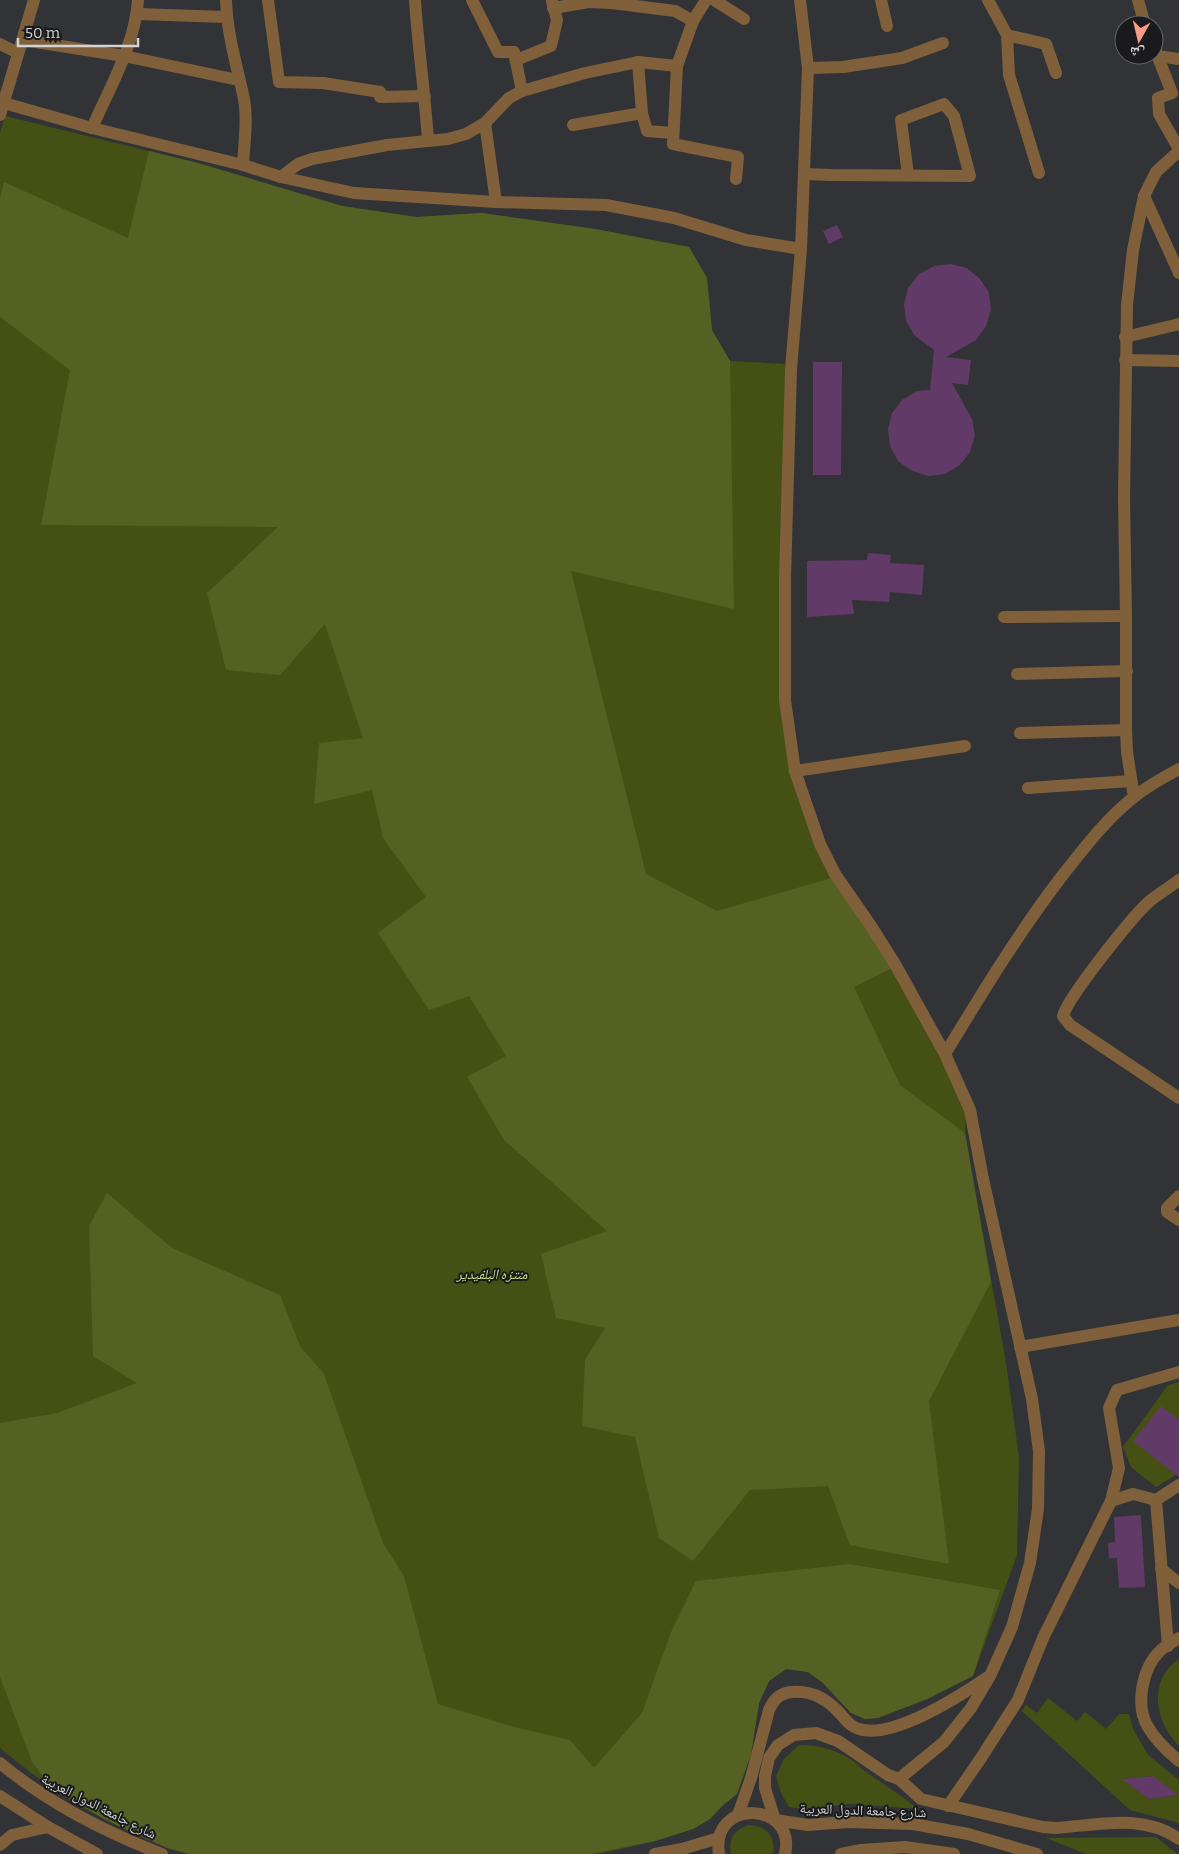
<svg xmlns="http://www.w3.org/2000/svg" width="1179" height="1854" viewBox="0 0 1179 1854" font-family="Bitter,'Noto Naskh Arabic',serif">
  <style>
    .green { fill: #455114; fill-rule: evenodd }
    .forest { fill: #546123 }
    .building { fill: #613a68 }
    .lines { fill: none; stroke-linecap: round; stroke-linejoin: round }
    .minor { stroke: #7f603b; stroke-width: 12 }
    .labels { text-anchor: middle; stroke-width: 4; stroke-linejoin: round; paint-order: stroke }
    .park-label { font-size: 14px; font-style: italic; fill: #cbe086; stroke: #1a1a1c }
    .street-label { font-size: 14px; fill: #d3d3d5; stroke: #1a1a1c }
  </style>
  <rect width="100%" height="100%" fill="#323336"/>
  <g class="green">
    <path d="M5,116L198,163L342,206L416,217L482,213L595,229L689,247L707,278L712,330L730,361L785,364L781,699L815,836L912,995L966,1106L965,1133L1006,1363L1019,1457L1017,1555L973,1676L927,1699L878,1718L865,1719L851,1713L822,1682L808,1672L786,1669L769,1681L759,1703L751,1754L737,1794L723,1805L710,1819L693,1829L655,1841L598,1854H189C120,1834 54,1794 0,1748V133Z"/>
    <polygon points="1179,1382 1179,1471 1176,1475 1156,1487 1131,1467 1123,1447 1168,1385"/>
    <path d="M1179,1659V1746C1155,1722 1147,1681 1179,1659Z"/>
    <path d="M1048,1698L1077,1721L1085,1712L1106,1729L1119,1714H1129L1133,1729L1148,1755L1179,1780V1823L1130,1810L1022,1711L1026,1705L1037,1713ZM1152,1776L1177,1795L1149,1799L1123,1779Z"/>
    <path d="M799,1745C822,1745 846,1752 862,1769L919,1809L850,1804L806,1809L789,1807L781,1793L776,1776L784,1759Z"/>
    <path d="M748,1825C766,1825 776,1836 773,1854H731C728,1839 734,1830 748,1825Z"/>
    <polygon points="1156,1837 1177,1854 1086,1854 1046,1838"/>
  </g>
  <g class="forest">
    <polygon points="149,151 198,163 342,206 416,217 482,213 595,229 689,247 707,278 712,330 730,361 734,609 571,571 646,874 717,911 839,876 894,967 854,987 900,1085 965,1133 991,1282 929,1401 949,1564 850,1545 828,1486 750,1490 693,1561 659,1538 635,1437 582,1426 585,1360 605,1328 556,1318 541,1254 607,1231 504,1140 467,1077 506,1056 469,996 429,1010 378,933 426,897 383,838 372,790 314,804 319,743 363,738 325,624 280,675 226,670 207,593 278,527 41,525 70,370 0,317 0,198 4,182 128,238"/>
    <polygon points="107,1193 172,1248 280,1295 300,1346 324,1374 383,1543 404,1576 438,1704 514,1727 570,1740 594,1768 642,1713 671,1632 696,1581 850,1564 1000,1590 973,1676 927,1699 878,1718 865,1719 851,1713 822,1682 808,1672 786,1669 769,1681 759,1703 751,1754 737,1794 723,1805 710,1819 693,1829 655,1841 590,1854 189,1854 167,1848 104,1819 51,1787 32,1762 0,1677 0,1423 57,1413 137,1383 93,1356 89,1226"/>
  </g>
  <g class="building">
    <polygon points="837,225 843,237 829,244 823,231"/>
    <polygon points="950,264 967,268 980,279 989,293 991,310 986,326 976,340 946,357 971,360 968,385 952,383 972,419 975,435 970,452 960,465 945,474 928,476 912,471 898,461 890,446 888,429 892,413 902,400 917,391 930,390 934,350 915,336 906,321 904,304 908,288 919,274 934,266"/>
    <polygon points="813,362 842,362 841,475 813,475"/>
    <polygon points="868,553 891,555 890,563 924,565 922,595 890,592 889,602 852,600 854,614 807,617 807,561 867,560"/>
    <polygon points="1161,1406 1179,1420 1179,1477 1133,1441"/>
    <polygon points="1141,1515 1145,1587 1119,1588 1117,1558 1109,1558 1108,1543 1115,1542 1114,1517"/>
    <polygon points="1153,1776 1178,1795 1149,1799 1122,1779"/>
  </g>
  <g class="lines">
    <g class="minor">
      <path d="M226,0C227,34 237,66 244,99C248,120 244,143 243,165"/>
      <polyline points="268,0 279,82 323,83 380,92 380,97 425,96"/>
      <path d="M415,0C418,47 425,94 428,141"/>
      <polyline points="472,0 498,52 514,52 522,91"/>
      <polyline points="706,0 693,21 677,66 673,144 738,157 736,179"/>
      <polyline points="714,0 744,19"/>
      <path d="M800,0L808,68L801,249L791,369L785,578V700L795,771L820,844L835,874L871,926L895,964L945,1054C982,993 1019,932 1062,876C1084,848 1106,819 1134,797C1148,786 1164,777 1179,769"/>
      <polyline points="881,0 887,26"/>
      <polyline points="988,0 1007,35 1009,75 1039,173"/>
      <polyline points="1138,0 1145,25"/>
      <polyline points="553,8 589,2 612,3 675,11 693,21"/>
      <polyline points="137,14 226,17"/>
      <polyline points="1007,35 1046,44 1056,73"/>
      <polyline points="23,40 124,56 238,80"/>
      <polyline points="0,44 18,53"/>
      <polyline points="1154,47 1172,93 1158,98 1159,114 1179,149"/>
      <polyline points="1157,56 1179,59"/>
      <polyline points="516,60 551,46 557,20 552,1"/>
      <polyline points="638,62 642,113 647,131 673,133"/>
      <polyline points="808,68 843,67 902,58 943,43"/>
      <polyline points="4,103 92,128 243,165 281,177 354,193 496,202 606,205 674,218 746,240 801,249"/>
      <polyline points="0,115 34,0"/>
      <polyline points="485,123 496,202"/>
      <polyline points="573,125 642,113"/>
      <path d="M92,128C110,87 135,45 138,0"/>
      <polyline points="804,174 832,175 970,176 954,116 944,104 901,120 908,175"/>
      <polyline points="281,177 298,164 312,159 387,145 448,139 466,134 485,123 509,98 522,91 585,73 638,62 677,66"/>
      <polyline points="1144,196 1179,273"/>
      <polyline points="1125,337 1179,324"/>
      <polyline points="1125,360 1179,361"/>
      <polyline points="1004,617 1126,616"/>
      <polyline points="1017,674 1127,671"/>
      <polyline points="1020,733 1126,730"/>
      <polyline points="795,771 965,746"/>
      <polyline points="1028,788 1131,781"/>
      <polyline points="1134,797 1127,752 1126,730 1126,616 1124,498 1127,305 1133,250 1144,196 1156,172 1179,151"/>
      <path d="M1179,880C1170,887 1160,893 1151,900C1134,914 1068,997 1063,1016L1070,1025L1179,1098"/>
      <polyline points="1179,1196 1167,1208 1167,1212 1179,1220"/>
      <polyline points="1020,1347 1179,1320"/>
      <polyline points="1156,1500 1168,1646"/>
      <polyline points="1111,1501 1133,1494 1156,1500 1179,1485"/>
      <polyline points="1161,1569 1179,1583"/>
      <path d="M1179,1638C1173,1642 1165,1646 1160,1651C1142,1668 1135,1706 1148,1727C1156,1741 1167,1751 1179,1761"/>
      <path d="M0,1763C48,1803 105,1832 162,1854"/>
      <polyline points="899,1779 944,1742 971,1708 990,1676 1012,1627 1030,1563 1038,1509 1039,1451 1032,1399 983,1179 970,1110 945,1054"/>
      <polyline points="0,1796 48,1827 97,1854"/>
      <polyline points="948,1806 981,1758 1018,1700 1043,1638 1111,1501 1119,1468 1109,1408 1117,1390 1179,1372"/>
      <path d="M738,1815L751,1778L769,1710C774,1699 779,1694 791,1692C814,1690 830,1701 844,1718C848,1723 852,1727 859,1729C892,1740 960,1696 988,1677"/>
      <polyline points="0,1845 12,1835 48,1827"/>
      <polyline points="655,1854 682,1849 719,1838"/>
      <path d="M719,1854C710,1797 797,1802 785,1854"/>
      <polyline points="841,1854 861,1850 905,1847 954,1854"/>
      <path d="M1037,1854L968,1834L913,1824L848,1822L808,1825L775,1820L765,1788V1776L769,1758L778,1745L794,1735L816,1733L838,1741L888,1775L899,1779L921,1799L1043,1827L1056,1828C1098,1825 1143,1813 1179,1839"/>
    </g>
  </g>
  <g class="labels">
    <g class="park-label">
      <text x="492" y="1279">منتزه البلفيدير</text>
    </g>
    <g class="street-label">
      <text transform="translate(99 1806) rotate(27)" y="5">شارع جامعة الدول العربية</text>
      <text transform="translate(863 1810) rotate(2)" y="5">شارع جامعة الدول العربية</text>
    </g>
  </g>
  <g transform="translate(1139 40) rotate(188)"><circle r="24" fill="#1a1a1c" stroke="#646466"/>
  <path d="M0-4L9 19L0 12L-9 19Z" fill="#f49e88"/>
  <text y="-8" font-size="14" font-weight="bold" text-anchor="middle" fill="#d3d3d5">ش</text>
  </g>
  <path d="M18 38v8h120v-8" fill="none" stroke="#d3d3d5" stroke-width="2.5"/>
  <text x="25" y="38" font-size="15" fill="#d3d3d5" stroke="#1a1a1c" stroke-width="4" paint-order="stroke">50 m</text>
</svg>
